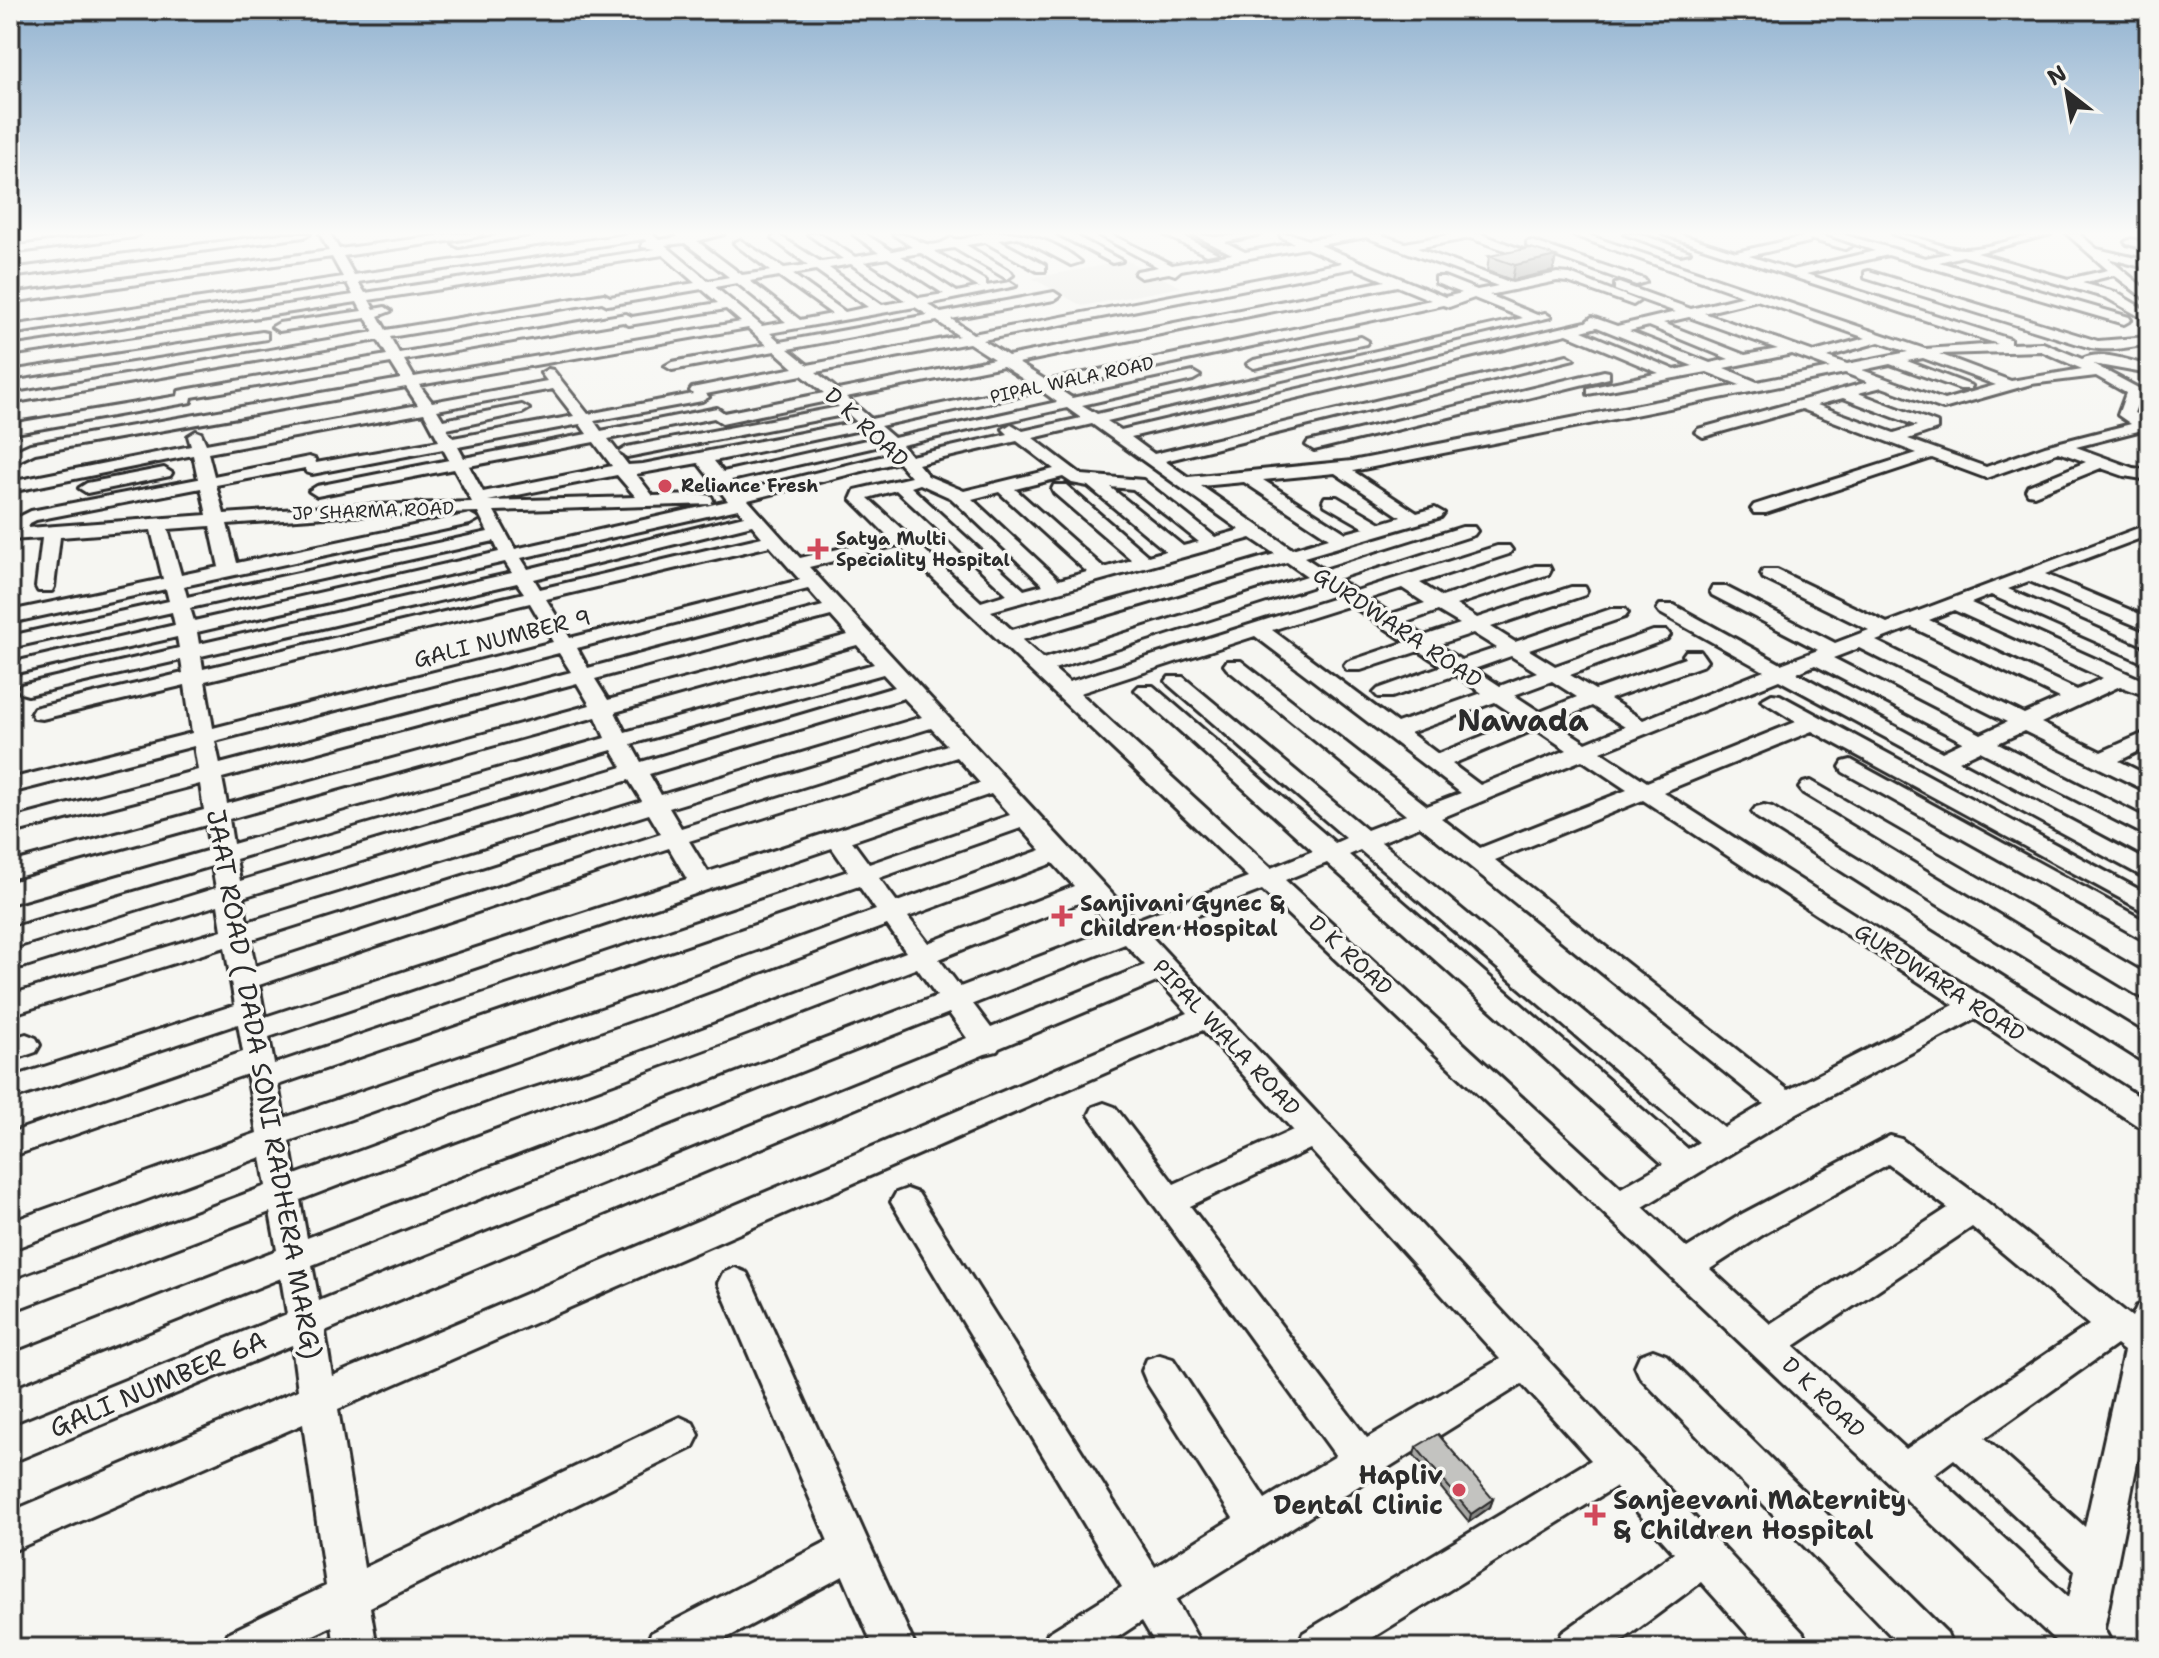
<svg xmlns="http://www.w3.org/2000/svg" width="2159" height="1658" viewBox="0 0 2159 1658" font-family="'Shantell Sans',sans-serif">
  <style>
    .built { fill: #e7e7e3 }
    .lines { fill: none; stroke-linecap: round; stroke-linejoin: round }
    .minor-casing { stroke: #2b2b2b; stroke-width: 6 }
    .minor { fill: #f6f6f2; fill-rule: evenodd }
    .wall { fill: #a8a8a5; stroke: #2b2b2b; stroke-width: 2 }
    .shaded-wall { fill: #888886; stroke: #2b2b2b; stroke-width: 2 }
    .building { fill: #c3c3c0; stroke: #2b2b2b; stroke-width: 2 }
    .poi-dot { fill: #d1495b; stroke: #f6f6f2; stroke-width: 3 }
    .labels { text-anchor: middle; stroke-width: 7; stroke-linejoin: round; paint-order: stroke }
    .far-street-label { font-size: 18px; fill: #2b2b2b; stroke: #f6f6f2 }
    .far-poi-label { font-size: 18px; font-weight: bold; fill: #2b2b2b; stroke: #f6f6f2; text-anchor: start }
    .street-label { font-size: 22px; fill: #2b2b2b; stroke: #f6f6f2 }
    .poi-label { font-size: 22px; font-weight: bold; fill: #2b2b2b; stroke: #f6f6f2; text-anchor: start }
    .near-street-label { font-size: 26px; fill: #2b2b2b; stroke: #f6f6f2 }
    .near-poi-label { font-size: 26px; font-weight: bold; fill: #2b2b2b; stroke: #f6f6f2; text-anchor: end }
    .district-label { font-size: 30px; font-weight: bold; fill: #2b2b2b; stroke: #f6f6f2 }
  </style>
  <rect width="100%" height="100%" fill="#f6f6f2"/>
  <filter id="ink" filterUnits="userSpaceOnUse"><feTurbulence type="fractalNoise" baseFrequency=".0125" numOctaves="2"/><feDisplacementMap in="SourceGraphic" scale="16" xChannelSelector="R" yChannelSelector="G"/><feConvolveMatrix kernelMatrix="1 2 1 2 8 2 1 2 1" color-interpolation-filters="sRGB"/></filter>
  <g filter="url(#ink)">
    <polygon class="built" points="1128,261 1181,287 1082,306 1032,278"/>
    <g class="lines">
      <defs>
        <g id="minor">
          <polygon points="110,234 140,234 134,237 10,253 10,247"/>
          <polygon points="280,234 310,234 304,237 10,277 10,269"/>
          <path d="M320,234H330L339,249L453,234H482L476,237L343,256L354,275L632,234H652L659,240L678,237L676,234H724L697,241L742,275L771,271L736,245L734,243L740,240L784,268L808,265L774,240L772,238L778,235L821,262L843,259L808,234H820L855,257L879,253L853,234H865L892,251L912,247L893,234C920,234 924,255 951,238C962,242 971,236 981,234C1015,227 1055,240 1081,262L1071,265L1018,237L998,240L1045,265V271H1037L985,242L966,245L1011,272L1013,275L1007,279L954,248L934,251L986,281V286L1010,282L1016,286L928,304L941,313L1054,292L1060,296L1054,300L951,319L973,334L1342,263L1306,248L1181,270L1175,275L1169,273L1141,278L1135,274L1137,271L1158,267L1097,234H1110L1172,265L1232,254L1192,234L1214,237L1261,234L1225,242L1245,252L1294,243L1281,237L1280,234H1292L1308,240L1345,234H1379L1405,243L1454,234H1481L1552,261L1542,263L1470,238L1417,248L1512,283L1557,273L1570,274L1639,301L1633,305L1568,282L1557,281L1489,295L1537,315L1545,313L1551,317L1107,421L1121,430L1586,322L1592,317L1617,326L1676,312L1615,290V284L1619,283L1691,309L1744,296L1570,234H1585L1925,349L1998,344L1662,234H1679L1736,252L1803,237L1800,234H1816L1851,246L1845,249L1810,239L1809,242L1749,256L1793,270L1875,251L1825,234H1841L1925,258L1950,253L1893,234C1918,234 1943,250 1965,249C1995,248 2022,234 2051,234L1977,253L2068,279L2108,270L2067,234H2079L2097,249L2149,261V269L2108,258L2149,292V302L2114,275L2082,283L2115,292L2149,312V319L2146,320L2107,298L1963,256L1939,262L2129,317L2131,320L2124,324L1888,255L1806,274L2010,339V344L2043,343L2082,359C2100,349 2130,361 2149,366V374L2093,364L2138,388L2141,395L2134,413L2149,419V433L2142,430L2076,447L2133,468L2149,470V480L2124,476L2101,468L2034,495L2028,494L2026,490L2028,486L2086,462L2059,452L1986,478L1932,458L1766,513H1754L1751,509L1754,505L1917,453L1802,409L1703,437L1695,432L1698,429L1868,382L1845,373L1353,471L1417,513L1435,508L1444,513L1441,517L1304,557L1324,570L1462,527H1474L1477,531L1474,535L1337,579L1356,591L1497,546H1509L1512,550L1509,554L1420,583L1442,597L1535,566H1549L1551,570L1549,574L1456,605L1477,618L1571,587H1585L1587,591L1585,595L1491,627L1515,642L1611,609H1625L1628,613L1625,617L1529,650L1555,666L1653,631H1667L1670,635L1667,639L1570,675L1595,690L1685,658L1683,655L1686,651H1700L1707,661L1704,665L1610,699L1643,720L1764,671L1660,613L1657,609L1660,605H1674L1781,664L1818,650L1712,595L1710,591L1712,587H1726L1835,643L1869,630L1763,578L1761,574L1763,570H1777L1887,623L2149,524V535L2045,574L2149,618V631L2029,581L2008,589L2149,651V665L1991,595L1971,603L2149,683V697L2120,686L2041,723L2101,752L2149,731V746L2119,761L2149,776V792L2024,731L1998,743L2149,820V837L1980,751L1959,761L2149,862V880L1779,680L1601,752L1647,782L1796,722L1761,700L1772,694L1780,695L2149,895V914L1812,731L1663,792L2149,1103V1130L2138,1126L1975,1019L1797,1113L1643,1207L1687,1248L1742,1214L1890,1136L1901,1139L1984,1200L2132,1317L2137,1306L2149,1302V1403L2104,1629L2114,1648H2058L2059,1644L1262,890L1149,934L1803,1633L1809,1648H1760L1701,1582L1612,1648H1556L1562,1633L1674,1553L1615,1487L1356,1648H1297L1303,1633L1591,1460L1522,1384L1176,1600L1203,1648H1158L1142,1621L1101,1648H1042L1048,1633L1122,1587L891,1202L896,1193L907,1189L918,1193L1155,1567L1233,1518L1147,1383L1142,1371L1147,1359L1160,1355L1173,1359L1265,1499L1336,1456L1089,1115L1093,1107L1104,1103L1115,1107L1174,1184L1293,1130L1203,1030L338,1409L364,1568L667,1423L680,1417L693,1423L699,1435L693,1447L370,1607L377,1648H335L332,1626L287,1648H222L228,1633L326,1586L303,1424L10,1552V1512L298,1390L292,1345L10,1463V1427L287,1314L281,1278L10,1387V1355L277,1250L270,1212L22,1307L10,1302V1282L266,1186L261,1157L10,1250V1222L257,1133L247,1074L10,1157V1133L243,1052L238,1024L10,1100V1078L235,1005L225,947L10,1015V995L222,930L218,905L23,967L10,968V952L216,888L212,866L10,925V907L210,850L206,825L10,879V863L204,810L200,784L20,831L10,827L12,819L198,770L194,746L10,793V779L192,733L185,685L42,719L34,718L31,713L34,708L183,673L181,660L28,695L21,693L18,689L21,685L179,648L177,637L17,673L10,671V663L175,625L172,612L10,648V636L169,601L166,589L10,623V611L163,579L151,530L60,537L54,587L52,591H38L36,587L42,538L10,540L13,520L31,511L198,479L193,455L10,492V482L191,446L188,436L196,431L201,433L206,444L418,405L406,387L35,453L10,465V453L30,444L401,379L391,363L192,397L191,402L186,403L10,434V424L178,396L179,391L184,390L387,355L378,340L10,403V395L374,332L366,318L279,331L272,327L279,323L362,311L357,302L10,355V347L353,295L347,283L10,334V326L343,277L332,257L10,302V294L329,251ZM1366,237L1498,286L1477,290L1444,277H1436V283L1462,293L1445,297L1320,245ZM644,239L647,241L642,243V247L656,249L365,293L358,282ZM685,243L729,277L708,281L665,245ZM921,253L978,287H981L957,292L901,256ZM663,255L695,283L610,297L604,294L386,330L378,316L391,311L385,307L374,309L369,300ZM888,258L944,294L919,298L864,262ZM851,264L906,301L882,305L829,268ZM1354,268L1385,281L1008,356L983,340ZM816,270L868,307L845,312L792,274ZM779,276L832,314L800,320L750,281ZM737,283L786,322L762,326L715,287ZM1397,286L1431,300L1047,381L1018,363ZM702,289L718,303L632,317L626,314L399,353L390,337L602,302L608,305ZM1474,298L1523,318L1097,414L1082,405L1193,380L1200,376L1193,372L1072,398L1057,388L1443,305L1449,307ZM1757,300L1866,338L1814,352L1704,313ZM915,307L928,315L780,342L770,333ZM726,309L741,322L414,377L404,360L623,322L629,325ZM1689,317L1778,349L1745,355L1663,323ZM937,321L959,336L808,365L788,349ZM1649,326L1729,359L1710,363L1629,331ZM1597,327L1693,366L1675,370L1582,331ZM748,328L767,345L672,362L665,366L672,370L775,351L794,368L692,388L690,391L693,394L588,414L553,370L548,369L541,373L547,381L432,402L419,385ZM1567,334L1659,373L1588,388V394L1707,372L1740,385L1352,461L1188,477L1165,461L1574,359L1567,355L1154,454L1131,437ZM1879,342L1908,352L1847,364L1827,357ZM969,343L994,359L838,390L816,372ZM2041,351L2082,369L2011,381L1939,354ZM1792,354L1830,368L1757,382L1724,368ZM1923,358L1996,385L1944,400L1862,370L1890,364L1960,389H1970L1972,386L1907,361ZM1003,366L1032,385L871,419L846,397ZM802,375L824,393L724,413L717,408L601,431L594,421L702,401L709,397L706,394ZM2096,376L2126,393L2118,415L2131,424L2045,446L1986,467L1908,439L1937,429V423L1858,393L1882,387L1943,409L2031,384ZM553,389L574,416L453,438L447,429L522,413L529,409L522,405L443,420L437,410ZM1042,391L1057,402L894,438L880,426ZM1843,398L1917,426L1894,433L1817,405ZM832,400L839,407L627,447L619,452L627,457L848,414L857,422L643,464L628,465L608,439L714,418L722,423ZM1067,408L1081,418L1023,431L1011,424L1003,429L1008,434L911,456L902,445ZM424,413L439,441L316,463L315,459L309,457L214,476L208,453ZM580,424L587,434L464,458L458,447ZM1092,424L1240,530L1215,537L1143,480L1082,475L1033,438ZM865,429L875,438L723,472L714,461ZM1017,441L1054,469L964,491L928,476L918,464ZM594,442L612,466L483,492L469,466ZM884,445L892,454L741,491L731,480ZM443,449L449,460L317,486L309,491L317,496L454,469L472,502L340,506L224,514L216,485L305,468L306,472L312,474ZM898,462L911,477L855,490L851,499L889,537L800,558L748,500ZM698,463L728,501L515,549L494,511L711,504L713,500L711,496L705,495L653,496L636,474ZM1335,473L1401,517L1381,523L1337,497H1325L1323,501L1325,505L1365,528L1346,533L1263,480ZM617,475L636,497L488,501ZM1063,477L1072,483L1088,486L1166,551L1148,556L1066,485H1054L1052,489L1054,493L1132,560L1104,568L1015,489ZM1244,482L1329,538L1292,549L1201,486ZM920,484L951,498L1043,585L1024,590L911,487ZM1110,487L1133,489L1199,542L1183,546ZM201,488L207,515L28,528L30,523L36,520ZM896,490L1007,594L981,602L868,498ZM999,492L1087,572L1059,580L972,499ZM738,509L744,516L528,569L521,558ZM478,512L488,532L187,597L184,586L470,524L479,519L470,514L237,563L227,524L340,516ZM752,525L762,537L540,589L534,579ZM210,526L219,567L181,575L168,529ZM1251,538L1275,554L1012,630L991,611ZM494,541L499,552L194,621L190,608ZM898,545L1248,877L1136,920L809,567ZM770,546L800,580L570,638L546,599ZM505,562L512,573L199,644L197,632ZM1287,562L1307,576L1043,659L1022,640ZM517,583L524,593L203,669L201,656ZM1320,584L1338,597L1069,682L1054,669ZM1402,588L1425,603L1391,614L1368,599ZM808,589L823,606L588,668L577,648ZM530,603L553,642L213,728L205,681ZM1351,605L1406,642L1347,662L1344,666L1347,670H1361L1419,651L1442,666L1378,689L1374,693L1378,697H1392L1456,675L1482,693L1397,723L1272,630ZM1954,610L2103,678L2077,690L1929,620ZM1438,611L1460,624L1424,636L1404,623ZM831,616L848,635L608,700L595,679ZM1912,627L2060,698L2024,714L1876,641ZM1473,633L1497,648L1461,660L1437,645ZM1255,636L1461,793L1427,806L1241,661H1227L1224,665L1227,669L1406,815L1367,830L1183,677H1169L1166,681L1169,685L1346,838L1335,843L1153,686H1139L1135,690L1139,694L1313,851L1271,868L1080,693ZM857,645L874,664L625,732L615,712ZM1859,648L2007,722L1981,734L1833,658ZM559,653L571,672L220,764L215,741ZM1511,656L1537,672L1500,686L1474,669ZM1815,665L1963,742L1942,752L1797,673ZM883,674L895,687L641,762L631,744ZM1552,681L1577,697L1540,712L1514,695ZM577,683L590,705L227,804L222,778ZM904,698L922,717L661,795L649,774ZM1495,702L1522,720L1438,754L1410,733ZM1592,706L1625,727L1586,743L1554,722ZM596,717L605,738L233,844L229,819ZM931,728L947,745L681,828L669,808ZM1536,729L1567,750L1480,785L1452,764ZM612,750L622,767L240,881L236,859ZM957,757L980,783L708,872L689,841ZM1582,760L1627,790L1480,848L1441,818ZM629,780L642,801L247,922L243,897ZM991,794L1010,815L869,864L852,841ZM1643,800L1954,1005L1788,1090L1495,860ZM649,814L661,834L255,966L250,940ZM1420,826L1764,1104L1724,1128L1381,842ZM1021,828L1041,850L897,902L879,878ZM669,848L687,879L265,1017L259,985ZM832,848L848,871L274,1064L269,1037ZM1360,850L1699,1142L1688,1149L1349,855ZM1053,863L1074,886L928,943L908,917ZM1327,863L1663,1164L1621,1188L1285,880ZM859,886L876,910L653,991L284,1118L278,1085ZM1086,900L1112,929L960,987L939,959ZM887,925L906,952L620,1060L500,1099L295,1175L289,1141L673,1005ZM1125,944L1145,965L991,1028L973,1004ZM917,968L937,996L307,1238L300,1200C505,1121 713,1049 917,968ZM1159,981L1188,1013L332,1376L325,1331L985,1054L997,1051L999,1048ZM949,1013L967,1038L319,1301L312,1265ZM1310,1149L1500,1359L1367,1438L1190,1206ZM1888,1164L1948,1208L1770,1324L1710,1269L1764,1234ZM1972,1227L2089,1325L1906,1449L1794,1346ZM2116,1345L2124,1351L2085,1527L1985,1438ZM1954,1459L2075,1571L2069,1598L1934,1474Z"/>
          <polygon points="506,234 534,234 459,247 453,244"/>
          <polygon points="1058,234 1072,234 1122,261 1112,263"/>
          <polygon points="1163,234 1178,234 1217,253 1207,255"/>
          <polygon points="1624,234 1640,234 1690,252 1680,254"/>
          <polygon points="2131,239 2149,243 2149,250 2127,244 2125,242"/>
          <polygon points="1531,241 1644,279 1646,282 1636,285 1527,246 1527,242"/>
          <path d="M1869,271L2098,341L2149,337V345C2128,346 2113,352 2091,348L1865,278V272Z"/>
          <polygon points="262,332 267,333 267,339 10,379 10,371"/>
          <polygon points="1361,337 1368,341 1366,344 1254,368 1247,364 1254,360"/>
          <polygon points="1604,371 1609,372 1609,378 1314,450 1306,445 1308,442"/>
          <polygon points="164,468 172,473 170,476 87,493 79,488 87,483"/>
          <polygon points="1851,760 2149,923 2149,943 1843,772 1840,767 1843,762"/>
          <polygon points="1811,781 2149,976 2149,999 2139,996 1803,793 1799,788 1803,783"/>
          <polygon points="1764,805 1772,807 2149,1037 2149,1062 2139,1059 1756,817 1752,812 1756,807"/>
          <polygon points="26,1034 36,1038 40,1045 36,1052 10,1061 10,1039"/>
          <polygon points="735,1268 747,1273 752,1283 916,1648 874,1648 843,1576 708,1648 645,1648 651,1633 828,1541 718,1283 723,1273"/>
          <polygon points="1653,1350 1666,1355 1947,1633 1953,1648 1903,1648 1640,1377 1635,1366 1640,1355"/>
        </g>
      </defs>
      <use href="#minor" class="minor-casing"/>
      <use href="#minor" class="minor"/>
    </g>
    <g class="wall">
      <polygon points="1489,256 1556,256 1553,271 1512,280 1487,271"/>
      <polygon points="1416,1447 1493,1499 1490,1507 1469,1522 1414,1455"/>
    </g>
    <g class="shaded-wall">
      <polygon points="1556,256 1553,271 1512,280 1515,265"/>
      <polygon points="1493,1499 1490,1507 1469,1522 1471,1514"/>
    </g>
    <g class="building">
      <polygon points="1531,248 1556,256 1515,265 1489,256"/>
      <polygon points="1438,1434 1493,1499 1471,1514 1416,1447"/>
    </g>
  </g>
  <linearGradient id="sky" x2="0" y2="1"><stop stop-color="#91b2d0"/><stop offset="0.5" stop-color="#fbfbf9"/><stop offset="1" stop-color="#fbfbf9" stop-opacity="0"/></linearGradient>
  <rect width="2159" height="466" fill="url(#sky)"/>
  <g class="poi-dot">
    <circle cx="665" cy="486" r="8"/>
    <path d="M814 537h8v8h8v8h-8v8h-8v-8h-8v-8h8z"/>
    <path d="M1058 904h8v8h8v8h-8v8h-8v-8h-8v-8h8z"/>
    <circle cx="1459" cy="1490" r="8"/>
    <path d="M1591 1503h8v8h8v8h-8v8h-8v-8h-8v-8h8z"/>
  </g>
  <g class="labels">
    <g class="far-street-label">
      <text transform="translate(1072 380) rotate(-12)" y="6">PIPAL WALA ROAD</text>
      <text transform="translate(373 511) rotate(-2)" y="6">JP SHARMA ROAD</text>
    </g>
    <g class="far-poi-label">
      <text x="681" y="492">Reliance Fresh</text>
      <text x="836" y="545">Satya Multi<tspan x="836" dy="21">Speciality Hospital</tspan></text>
    </g>
    <g class="street-label">
      <text transform="translate(867 427) rotate(43)" y="8">D K ROAD</text>
      <text transform="translate(1398 627) rotate(34)" y="8">GURDWARA ROAD</text>
      <text transform="translate(502 638) rotate(-14)" y="8">GALI NUMBER 9</text>
      <text transform="translate(1351 955) rotate(43)" y="8">D K ROAD</text>
      <text transform="translate(1940 982) rotate(33)" y="8">GURDWARA ROAD</text>
      <text transform="translate(1227 1037) rotate(47)" y="8">PIPAL WALA ROAD</text>
      <text transform="translate(1824 1397) rotate(44)" y="8">D K ROAD</text>
    </g>
    <g class="poi-label">
      <text x="1080" y="911">Sanjivani Gynec &amp;<tspan x="1080" dy="25">Children Hospital</tspan></text>
    </g>
    <g class="near-street-label">
      <text transform="translate(264 1084) rotate(80)" y="9">JAAT ROAD ( DADA SONI RADHERA MARG)</text>
      <text transform="translate(158 1384) rotate(-23)" y="9">GALI NUMBER 6A</text>
    </g>
    <g class="near-poi-label">
      <text x="1443" y="1484">Hapliv<tspan x="1443" dy="30">Dental Clinic</tspan></text>
      <text x="1613" y="1509" text-anchor="start">Sanjeevani Maternity<tspan x="1613" dy="30">&amp; Children Hospital</tspan></text>
    </g>
    <g class="district-label">
      <text x="1523" y="731">Nawada</text>
    </g>
  </g>
  <rect width="2159" height="1658" fill="none" stroke="#f6f6f2" stroke-width="40"/>
  <rect x="20" y="20" width="2119" height="1618" fill="none" stroke="#2b2b2b" stroke-width="3" filter="url(#ink)"/>
  <g transform="translate(2067 92) rotate(329)" stroke="#f6f6f2" stroke-width="6" paint-order="stroke">
  <path d="M0-6L14 30L0 20L-14 30Z" fill="#2b2b2b"/>
  <text y="-12" font-size="22" font-weight="bold" text-anchor="middle" fill="#2b2b2b">N</text>
  </g>
</svg>
